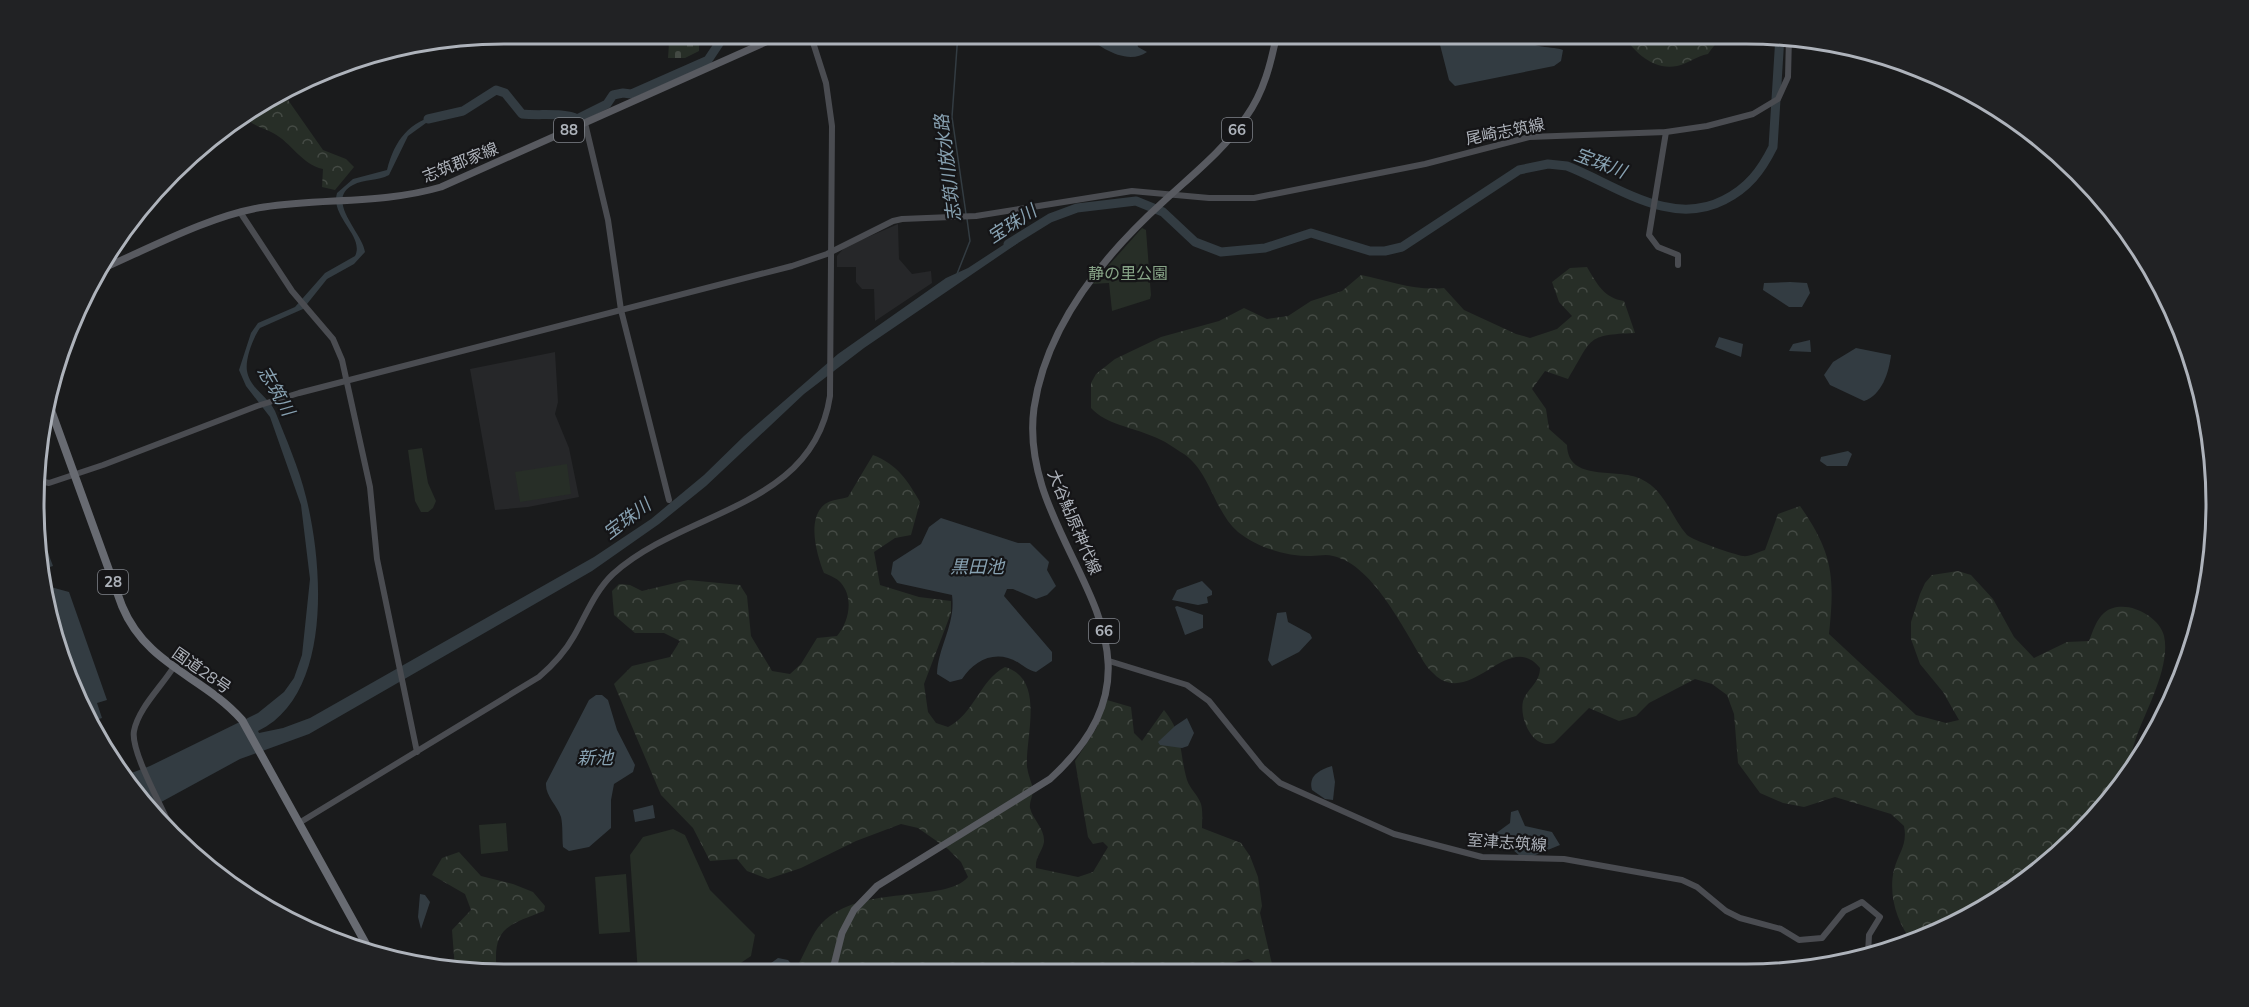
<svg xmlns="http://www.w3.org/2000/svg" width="2249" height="1007" viewBox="0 0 2249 1007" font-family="Mulish,'Noto Sans JP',sans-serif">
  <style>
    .built { fill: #262729 }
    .forest { fill: url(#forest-crowns) }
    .cemetery { fill: url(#cemetery-stones) }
    .park { fill: #272e27 }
    .water { fill: #333c42 }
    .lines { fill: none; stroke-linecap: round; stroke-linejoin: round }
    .stream { stroke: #333c42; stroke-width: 1.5 }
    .river { stroke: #333c42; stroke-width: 9 }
    .secondary { stroke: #4a4c51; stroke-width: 6 }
    .primary { stroke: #585a60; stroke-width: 7 }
    .highway { stroke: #686b72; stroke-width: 8 }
    .labels { text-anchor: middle; stroke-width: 4.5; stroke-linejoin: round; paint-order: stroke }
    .shield { fill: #151517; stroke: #80848a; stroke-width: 1.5 }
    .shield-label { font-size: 15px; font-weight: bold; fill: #aeb3bb }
    .street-label { font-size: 16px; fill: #aeb3bb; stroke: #151517 }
    .park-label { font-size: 16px; fill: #87a487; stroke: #151517 }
    .water-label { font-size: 18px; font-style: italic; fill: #88a2b2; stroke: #151517 }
    .rim { fill: none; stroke: #aeb3bb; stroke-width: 3 }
  </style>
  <defs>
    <pattern id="forest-crowns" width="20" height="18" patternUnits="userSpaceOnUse" patternTransform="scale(1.5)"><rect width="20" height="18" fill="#272e27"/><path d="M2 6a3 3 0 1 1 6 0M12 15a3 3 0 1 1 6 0" fill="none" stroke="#444a44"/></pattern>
    <pattern id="cemetery-stones" width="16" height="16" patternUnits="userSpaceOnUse" patternTransform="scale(1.5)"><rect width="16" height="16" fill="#272e27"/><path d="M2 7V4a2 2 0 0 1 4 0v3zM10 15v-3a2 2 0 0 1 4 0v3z" fill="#444a44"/></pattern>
  </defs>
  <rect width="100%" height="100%" fill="#1a1b1c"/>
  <g class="built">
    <polygon points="898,224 899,259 912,274 931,271 932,283 875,321 874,289 862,289 856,282 856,267 837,267 837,256 845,247"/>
    <polygon points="555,352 558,402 555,414 569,448 579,497 528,507 495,510 470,369"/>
  </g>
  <g class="forest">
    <polygon points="666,33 708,33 708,35 702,44 676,43"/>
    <path d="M1622,33L1771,35V38L1765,43C1742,28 1723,30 1708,54C1696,56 1688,64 1677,66C1653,71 1633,51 1622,33Z"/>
    <path d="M281,90L323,150L346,159L354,167L335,190L322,187L323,169C301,164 292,143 273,133C264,128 250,125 245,116L247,111Z"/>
    <path d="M1587,267C1597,284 1604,298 1624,301L1635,333C1585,335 1593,338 1568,379L1545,371L1532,389L1546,409L1549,429L1567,445C1568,483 1617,467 1641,479C1665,490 1671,517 1687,535C1692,540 1735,555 1743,556C1749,557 1758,552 1765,550L1778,514L1800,506C1833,553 1835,577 1829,634L1916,715L1946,723L1959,720L1943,692L1920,664L1911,639V622L1920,594L1925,583L1932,575L1958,571L1971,575L1993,599L2014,637L2034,658L2067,642L2089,641C2093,631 2096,620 2104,613C2123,597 2159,615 2164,636C2171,666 2146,710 2136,738C2129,757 2130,771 2119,790L2032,877L1926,938L1913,942C1897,924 1888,894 1894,870C1898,853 1908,845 1904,826L1891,814L1835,797L1804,807L1783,803L1760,793L1738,763L1734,714L1727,695L1712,684L1695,679L1649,703L1636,716L1619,721L1589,708L1554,743C1533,750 1519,719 1523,701C1527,689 1540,683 1540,668C1512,633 1480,692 1447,682C1439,680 1433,673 1428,668C1406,635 1375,565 1333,556C1326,554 1318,556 1311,556C1286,556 1258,548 1238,532C1214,511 1210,472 1184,454C1174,448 1164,440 1152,436C1132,427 1107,425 1091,408V383L1096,374L1115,359L1161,337L1219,321L1244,308L1267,319L1288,316L1311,301L1342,291L1361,275C1389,281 1416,291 1444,288L1464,310L1516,334L1530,338L1557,329L1572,316L1559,302L1552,282L1570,268Z"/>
    <path d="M873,455C897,464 908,481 920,502L911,535L895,538L874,552L880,585L919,597L951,601V613L924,684L928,712L936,723L948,727C975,713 979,681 1005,667C1046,679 1025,737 1027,767C1028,775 1032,783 1033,790C1033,796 1029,802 1030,808C1033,820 1045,829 1044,842C1042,853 1035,856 1036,868L1078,877L1093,872L1108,847L1103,842L1093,844L1088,837L1075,761L1096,729L1107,700L1131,707L1134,733L1142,741L1164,710C1184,735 1179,752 1187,780C1190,789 1198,795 1201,804C1203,811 1202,821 1202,828L1241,843L1250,856L1258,877L1262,906L1260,913L1272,964L1267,969L1248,959L1231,963L1225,972L801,973L799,963C806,951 812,933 822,923C861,883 945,904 968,877L961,862L948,849L918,828L901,824L856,841L801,868L768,879L747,871L737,859L710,861L693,828L661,795L614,684L632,666L670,657L680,641L664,633H635L614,615L612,591L619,584L630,585L642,591L688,580L740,585L747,596L751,636L772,671L790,674L801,664L817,638L837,636C849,622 854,598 841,583C837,578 829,575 824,573C817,555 806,519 825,504C830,500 842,499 848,497Z"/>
    <path d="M459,852L481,876L513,884L533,892L545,906L544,911C505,926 492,929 497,973L455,969L452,930L471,910L465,894L432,875L442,858Z"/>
  </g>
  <polygon class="cemetery" points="669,44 699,45 699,51 685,58 668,58"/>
  <g class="park">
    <polygon points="1142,228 1146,230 1151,295 1150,299 1112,311 1109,283 1092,284"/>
    <polygon points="422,448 428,483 436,501 433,508 428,512 421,512 415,501 408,450"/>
    <polygon points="567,464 571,494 520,502 515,472"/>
    <polygon points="506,823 508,851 481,854 479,825"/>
    <polygon points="673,829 685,835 710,890 755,935 751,956 726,973 638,974 630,855 643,837"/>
    <polygon points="626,874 630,932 599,934 595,877"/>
  </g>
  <g class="water">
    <path d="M1084,33H1135L1138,47L1147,52C1127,66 1098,47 1084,33Z"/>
    <path d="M1437,33C1473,33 1505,36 1539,46C1547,48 1555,47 1563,50L1561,61L1554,66L1455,86L1449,80Z"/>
    <path d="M440,114L438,120L426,123L408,136L389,175C378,181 364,179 353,185C324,200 363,233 365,252L354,264L327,279L303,309L260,328C253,338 245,359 247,371C250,389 268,396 275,411C286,439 299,468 306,497C323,564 333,695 258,731L259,733L283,728L310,718L594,557L651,519L704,475L744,436L838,354L946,278L968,268L1017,236L1018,243L864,348L804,394L706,486L659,524L592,571L309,734L240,759L152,807L126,775L150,766L258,713L284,692L294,678L302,655L310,579L301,505L270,417L246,386L239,370L251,333L258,323L295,307L325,273L355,256C365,236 330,217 337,193L353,179L387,170C395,139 409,122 440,114Z"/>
    <polygon points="1790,282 1807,283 1810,293 1802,307 1789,307 1763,290 1764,283"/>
    <polygon points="1719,337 1743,344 1741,357 1715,347"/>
    <polygon points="1810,340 1811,352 1789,351 1793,344"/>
    <path d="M1856,348L1891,355C1889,372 1882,395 1864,401L1830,385L1824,375L1833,362Z"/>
    <polygon points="1848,451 1852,454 1847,466 1827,466 1820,461 1821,457"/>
    <polygon points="34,515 53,566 40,570"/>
    <path d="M941,518L1018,543H1030L1049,562L1047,570L1056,586L1047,595L1036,599L1013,589H1007L1004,596L1052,652V661L1036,672C1028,670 1025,667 1019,663C997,649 975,659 962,679L950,682L937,674C938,646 956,624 952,595L897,583L891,574L893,562L921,544L929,527Z"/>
    <polygon points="1202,581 1212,591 1212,595 1207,597 1208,603 1198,605 1172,600 1177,590"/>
    <polygon points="47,586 69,592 107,700 97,703 102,718 90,722 42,595 41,588"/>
    <polygon points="1177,606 1203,615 1203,628 1185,635 1175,607"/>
    <polygon points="1286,612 1288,622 1310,634 1312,638 1299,652 1272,666 1268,660 1277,613"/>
    <path d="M596,695H602L608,700L617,730L635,765L633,772L614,784L611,800V828L589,847L569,851L563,847C562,837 563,826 561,817C557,805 545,796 546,783L589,700Z"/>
    <polygon points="1187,718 1194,733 1188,746 1182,748 1160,745 1158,742 1175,726"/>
    <path d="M1332,766L1335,782L1333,800L1325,799L1312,790C1308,776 1319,770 1332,766Z"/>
    <polygon points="653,805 655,818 635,822 633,810"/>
    <polygon points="1518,810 1525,826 1552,832 1560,845 1533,856 1520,856 1495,834 1510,823 1511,812"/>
    <polygon points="420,894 425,895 430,902 421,929 418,917"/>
    <polygon points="778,958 788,960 799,973 763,973 767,966"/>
  </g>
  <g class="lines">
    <g class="stream">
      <polyline points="958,33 952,117 966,214"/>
      <polyline points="957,274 970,241 967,219"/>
    </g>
    <g class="river">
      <path d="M428,119L463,111L496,90L505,93L522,114C539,116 564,112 577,119L607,104L613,95L623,93L631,94L708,60L726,33"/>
      <path d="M1008,244L1050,218L1077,208L1136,201L1163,212L1195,242L1221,252L1265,248L1311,233L1370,251H1385L1402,247L1519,170L1548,164L1567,166C1616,185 1670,228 1724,200C1748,188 1761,171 1773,147L1780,36"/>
    </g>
    <g class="secondary">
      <polyline points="585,123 608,220 621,310 669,500"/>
      <polyline points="1666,132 1649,235 1658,247 1678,255 1678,265"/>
      <polyline points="240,212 292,291 333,339 342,360 370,487 377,559 417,752"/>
      <polyline points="35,480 49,483 103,465 257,406 299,393 792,266 827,254 893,221 902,219 976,216 1132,191 1209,198 1254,198 1425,164 1529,137 1666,132 1707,126 1753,114 1778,99 1788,77 1789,37"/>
      <polyline points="1109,661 1187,685 1209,701 1262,767 1280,783 1394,834 1482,857 1564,859 1682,880 1697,887 1726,911 1740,918 1781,929 1799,940 1822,938 1844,911 1862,902 1880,917 1869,935 1868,954"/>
      <path d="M173,668C161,687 138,709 134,731C130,751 165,813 174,834"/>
      <path d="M299,823L539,677C553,665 565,652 574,636C586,615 595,591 613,574C685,509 813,509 830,396L832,126L826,83L810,33"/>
    </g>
    <g class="primary">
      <path d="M95,272C146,250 210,215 264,207C323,198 383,204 441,187L786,33"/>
      <path d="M832,973L842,933L854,910L877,886L1050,779C1198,644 1015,549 1034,408C1046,326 1104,255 1164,201C1192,175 1225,149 1246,117C1264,92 1271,63 1277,33"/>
    </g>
    <path class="highway" d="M47,399L122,606C147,666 202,675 242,720L371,953"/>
  </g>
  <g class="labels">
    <g class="shield">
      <rect x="554" y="118" width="30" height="24" rx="4.5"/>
      <rect x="1222" y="118" width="30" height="24" rx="4.5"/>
      <rect x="98" y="570" width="30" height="24" rx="4.5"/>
      <rect x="1089" y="619" width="30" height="24" rx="4.5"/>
    </g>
    <g class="shield-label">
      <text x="569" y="135">88</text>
      <text x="1237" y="135">66</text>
      <text x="113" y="587">28</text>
      <text x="1104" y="636">66</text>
    </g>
    <g class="street-label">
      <text transform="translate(1505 131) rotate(-11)" y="6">尾崎志筑線</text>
      <text transform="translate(460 162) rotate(-22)" y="6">志筑郡家線</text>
      <text transform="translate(1075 522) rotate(67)" y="6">大谷鮎原神代線</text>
      <text transform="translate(202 670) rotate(35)" y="6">国道28号</text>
      <text transform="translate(1507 842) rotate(4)" y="6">室津志筑線</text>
    </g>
    <g class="park-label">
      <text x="1128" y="279">静の里公園</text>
    </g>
    <g class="water-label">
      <text transform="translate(1600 163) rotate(21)" y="6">宝珠川</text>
      <text transform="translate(948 168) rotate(-97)" y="6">志筑川放水路</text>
      <text transform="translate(1012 224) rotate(-33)" y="6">宝珠川</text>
      <text transform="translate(276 391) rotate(60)" y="6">志筑川</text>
      <text transform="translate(627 519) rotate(-37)" y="6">宝珠川</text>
      <text x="977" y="573">黒田池</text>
      <text x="595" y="764">新池</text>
    </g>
  </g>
  <path d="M0 0H2249V1007H0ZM504 44H1746A460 460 0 0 1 2206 504V504A460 460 0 0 1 1746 964H504A460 460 0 0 1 44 504V504A460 460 0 0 1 504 44Z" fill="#212224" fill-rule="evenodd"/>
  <path class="rim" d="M504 44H1746A460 460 0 0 1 2206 504V504A460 460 0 0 1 1746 964H504A460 460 0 0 1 44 504V504A460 460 0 0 1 504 44Z"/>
</svg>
